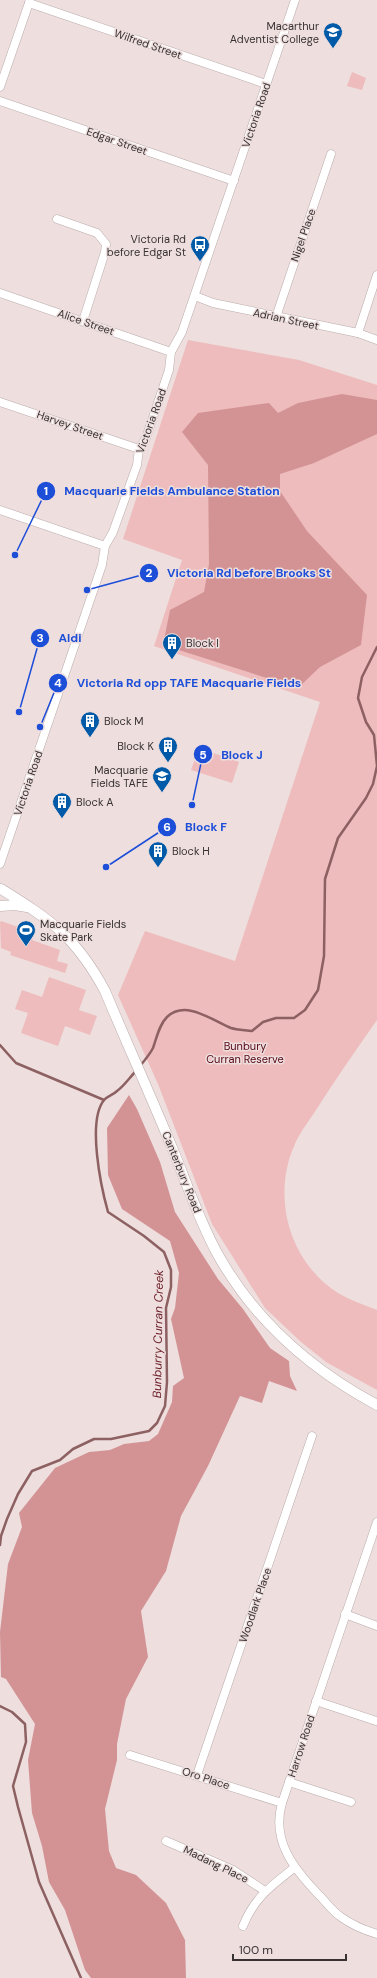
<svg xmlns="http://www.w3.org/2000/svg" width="377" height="1978" viewBox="0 0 377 1978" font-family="'DM Sans',sans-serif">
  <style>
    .green { fill: #eebcbc }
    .forest { fill: #d39395 }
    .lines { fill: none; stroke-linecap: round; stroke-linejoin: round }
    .stream { stroke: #8d6062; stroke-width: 2.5 }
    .minor-casing { stroke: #bbacac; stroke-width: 9 }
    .major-casing { stroke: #bbacac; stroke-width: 11 }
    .minor { stroke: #fff; stroke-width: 8 }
    .major { stroke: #fff; stroke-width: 10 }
    .labels { text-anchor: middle; stroke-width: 3; stroke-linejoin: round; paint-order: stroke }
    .poi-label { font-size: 11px; fill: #383232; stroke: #eedede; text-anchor: start }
    .street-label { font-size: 11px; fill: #383232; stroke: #eedede }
    .park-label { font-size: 11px; fill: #550817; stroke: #eedede }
    .water-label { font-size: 12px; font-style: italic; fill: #6b1f28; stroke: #eedede }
    .leader { fill: none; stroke: #1d4ed8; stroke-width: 1.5 }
    .callout-dot { fill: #1d4ed8; stroke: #eedede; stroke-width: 1.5 }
    .mark-label { font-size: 12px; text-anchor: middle; font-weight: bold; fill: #fff }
    .callout-label { font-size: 12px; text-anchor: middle; font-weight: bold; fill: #1d4ed8; stroke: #eedede; stroke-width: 3; stroke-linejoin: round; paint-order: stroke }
  </style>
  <rect width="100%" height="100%" fill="#eedede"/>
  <g class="green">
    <polygon points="352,72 366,78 362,90 347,86"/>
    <path d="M188,340L299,360L377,385V1020C356,1050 335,1080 316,1110C309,1121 300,1132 295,1144C271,1196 289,1262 338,1293C350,1300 364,1305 377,1310V1390L326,1362L301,1342L265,1308L212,1224L158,1084L118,995L145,931L235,961L320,702L154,646L182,560L123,539Z"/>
    <polygon points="199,748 239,762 232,783 191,770"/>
    <polygon points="1,921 35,933 32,940 60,950 57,961 68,964 65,973 10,955 11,952 1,948 0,923"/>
    <polygon points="49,977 86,990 79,1010 97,1016 90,1035 65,1026 58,1046 21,1033 28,1013 15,1009 22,990 42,997"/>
  </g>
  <g class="forest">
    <polygon points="342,394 377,400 377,434 314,463 280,474 280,491 307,531 367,595 361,645 320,667 298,688 163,645 170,610 204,592 209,564 208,465 182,432 198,413 269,403 278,413 298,403"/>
    <polygon points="129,1095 137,1109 160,1162 175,1212 218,1279 243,1309 270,1348 289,1361 290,1376 297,1391 269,1381 262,1403 240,1396 208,1466 181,1516 166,1571 141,1611 148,1657 126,1699 117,1744 117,1760 105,1809 109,1851 116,1868 136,1875 166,1903 185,1940 186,1978 91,1978 85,1970 65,1910 49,1882 42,1846 32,1813 28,1760 35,1724 6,1679 1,1677 0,1632 8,1564 22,1527 19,1513 55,1468 89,1452 110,1450 124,1444 149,1441 158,1434 172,1402 173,1386 184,1378 171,1319 175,1308 179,1273 170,1241 122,1209 108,1175 107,1128"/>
  </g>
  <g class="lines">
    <g class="stream">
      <polyline points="0,1045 16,1063 104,1100"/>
      <path d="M140,1066C145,1060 150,1054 153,1048C157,1037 159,1025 167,1017C186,999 213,1021 231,1028C237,1030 245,1030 252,1031L263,1022L276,1018H294L305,1010L318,990L324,956L325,879L338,838L366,798L373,784L377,766L374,735L366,722L358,698L362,677L377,647"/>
      <path d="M0,1545L1,1536L7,1519L18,1494L32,1471L60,1460L73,1449L94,1439H111L149,1431L157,1423L165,1406L167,1382L166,1308L171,1287V1270L164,1252L144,1236L108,1212C101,1187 87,1121 104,1100C107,1096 113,1095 117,1091C124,1086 130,1077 136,1071"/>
      <polyline points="0,1706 12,1712 25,1724 26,1742 13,1786 18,1807 39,1882 81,1978"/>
    </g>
    <defs>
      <g id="minor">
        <polyline points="29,3 266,84"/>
        <polyline points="0,87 30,0"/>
        <polyline points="0,101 234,181"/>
        <polyline points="57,219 97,233 106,244 105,252 83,321"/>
        <polyline points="0,293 171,352"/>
        <polyline points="195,296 213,303 358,333 377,340"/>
        <polyline points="276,317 331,154"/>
        <polyline points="358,333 377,275"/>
        <polyline points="0,402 139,449"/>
        <polyline points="0,510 105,546"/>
        <polyline points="0,864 102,565 105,546 113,532 137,465 139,449 146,438 169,370 171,352 182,332 295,0"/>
        <path d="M377,1522L282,1803C271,1841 294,1869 319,1895C326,1902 332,1911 341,1917C352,1925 364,1930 377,1934"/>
        <polyline points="345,1614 377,1626"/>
        <polyline points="316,1701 376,1721"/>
        <polyline points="130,1755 282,1803"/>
        <polyline points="197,1775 312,1436"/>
        <polyline points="289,1782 351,1802"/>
        <polyline points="166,1841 233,1870 265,1891"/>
        <path d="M243,1926C254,1898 271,1886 294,1868"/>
      </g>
      <g id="major">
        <path d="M1,889C51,920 76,937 105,991C127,1044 151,1096 173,1150C187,1184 199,1220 217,1253C254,1320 310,1369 377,1405"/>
        <polyline points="0,906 15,905 27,907"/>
      </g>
    </defs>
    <use href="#minor" class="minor-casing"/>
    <use href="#major" class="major-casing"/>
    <use href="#minor" class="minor"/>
    <use href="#major" class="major"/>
  </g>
  <defs>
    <symbol id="school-pin" viewBox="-11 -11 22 30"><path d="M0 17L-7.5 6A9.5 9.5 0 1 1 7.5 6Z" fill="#005aa7" stroke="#eedede"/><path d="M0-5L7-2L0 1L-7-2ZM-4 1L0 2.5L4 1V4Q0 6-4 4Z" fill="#fff"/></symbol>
    <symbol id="bus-pin" viewBox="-11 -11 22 30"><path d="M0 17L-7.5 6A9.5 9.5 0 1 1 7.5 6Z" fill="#005aa7" stroke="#eedede"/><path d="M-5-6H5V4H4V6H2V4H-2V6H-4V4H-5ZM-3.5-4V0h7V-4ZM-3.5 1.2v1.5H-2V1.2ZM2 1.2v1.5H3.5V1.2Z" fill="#fff"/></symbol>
    <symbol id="building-pin" viewBox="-11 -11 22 30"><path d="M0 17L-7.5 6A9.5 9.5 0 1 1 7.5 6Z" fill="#005aa7" stroke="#eedede"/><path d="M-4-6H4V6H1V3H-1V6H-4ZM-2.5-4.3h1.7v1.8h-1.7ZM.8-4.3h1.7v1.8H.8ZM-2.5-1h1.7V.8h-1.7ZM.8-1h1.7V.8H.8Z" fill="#fff"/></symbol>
    <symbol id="university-pin" viewBox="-11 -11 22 30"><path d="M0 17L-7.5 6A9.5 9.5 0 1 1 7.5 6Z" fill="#005aa7" stroke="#eedede"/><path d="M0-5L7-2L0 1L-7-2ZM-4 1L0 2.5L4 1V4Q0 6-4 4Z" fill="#fff"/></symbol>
    <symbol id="stadium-pin" viewBox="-11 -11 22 30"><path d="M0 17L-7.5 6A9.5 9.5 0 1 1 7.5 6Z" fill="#005aa7" stroke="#eedede"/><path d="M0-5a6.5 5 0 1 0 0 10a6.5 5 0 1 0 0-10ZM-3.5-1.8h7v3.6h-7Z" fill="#fff"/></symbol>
  </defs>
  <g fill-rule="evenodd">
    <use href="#school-pin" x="322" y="21" width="22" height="30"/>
    <use href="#bus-pin" x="189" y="234" width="22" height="30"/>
    <use href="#building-pin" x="161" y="632" width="22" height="30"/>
    <use href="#building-pin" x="79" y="710" width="22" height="30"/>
    <use href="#building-pin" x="157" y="735" width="22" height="30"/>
    <use href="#university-pin" x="151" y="765" width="22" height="30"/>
    <use href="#building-pin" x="51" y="791" width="22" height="30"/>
    <use href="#building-pin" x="147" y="840" width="22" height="30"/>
    <use href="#stadium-pin" x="15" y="919" width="22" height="30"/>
  </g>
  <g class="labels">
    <g class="poi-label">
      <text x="319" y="30" text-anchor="end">Macarthur<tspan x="319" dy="13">Adventist College</tspan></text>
      <text x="186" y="243" text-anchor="end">Victoria Rd<tspan x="186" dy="13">before Edgar St</tspan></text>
      <text x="186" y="647">Block I</text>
      <text x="104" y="725">Block M</text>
      <text x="154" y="750" text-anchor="end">Block K</text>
      <text x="148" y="774" text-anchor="end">Macquarie<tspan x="148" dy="13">Fields TAFE</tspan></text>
      <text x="76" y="806">Block A</text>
      <text x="172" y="855">Block H</text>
      <text x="40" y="928">Macquarie Fields<tspan x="40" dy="13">Skate Park</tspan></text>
    </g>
    <g class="street-label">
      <text transform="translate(148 44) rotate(19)" y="4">Wilfred Street</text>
      <text transform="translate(256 115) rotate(-71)" y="4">Victoria Road</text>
      <text transform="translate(117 141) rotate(19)" y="4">Edgar Street</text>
      <text transform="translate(303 235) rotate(-71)" y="4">Nigel Place</text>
      <text transform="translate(286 319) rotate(12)" y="4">Adrian Street</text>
      <text transform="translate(86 322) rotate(19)" y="4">Alice Street</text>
      <text transform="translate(151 421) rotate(-70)" y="4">Victoria Road</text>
      <text transform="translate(70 425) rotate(19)" y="4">Harvey Street</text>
      <text transform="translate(28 783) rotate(-71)" y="4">Victoria Road</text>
      <text transform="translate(182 1172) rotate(68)" y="4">Canterbury Road</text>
      <text transform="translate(255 1605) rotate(-71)" y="4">Woodlark Place</text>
      <text transform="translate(301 1746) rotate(-72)" y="4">Harrow Road</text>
      <text transform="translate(206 1778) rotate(18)" y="4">Oro Place</text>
      <text transform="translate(216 1864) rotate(26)" y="4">Madang Place</text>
    </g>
    <g class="park-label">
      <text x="245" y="1050">Bunbury<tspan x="245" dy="13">Curran Reserve</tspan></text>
    </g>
    <g class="water-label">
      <text transform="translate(158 1334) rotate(-89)" y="4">Bunburry Curran Creek</text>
    </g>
  </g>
  <path class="leader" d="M15 555L46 491M87 590L149 573M19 712L40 638M40 727L58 683M192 805L203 754M106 867L167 827"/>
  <g class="callout-dot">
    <circle cx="15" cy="555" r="4"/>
    <circle cx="87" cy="590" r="4"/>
    <circle cx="19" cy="712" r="4"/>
    <circle cx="40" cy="727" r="4"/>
    <circle cx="192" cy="805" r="4"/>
    <circle cx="106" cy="867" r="4"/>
    <circle cx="46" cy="491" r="10"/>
    <circle cx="149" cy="573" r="10"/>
    <circle cx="40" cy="638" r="10"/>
    <circle cx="58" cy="683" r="10"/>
    <circle cx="203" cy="754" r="10"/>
    <circle cx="167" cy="827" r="10"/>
  </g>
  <g class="mark-label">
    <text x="46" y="495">1</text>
    <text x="149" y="577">2</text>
    <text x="40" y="642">3</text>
    <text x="58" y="687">4</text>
    <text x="203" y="759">5</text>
    <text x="167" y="831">6</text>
  </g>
  <g class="callout-label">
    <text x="172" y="495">Macquarie Fields Ambulance Station</text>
    <text x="249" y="577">Victoria Rd before Brooks St</text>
    <text x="70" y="642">Aldi</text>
    <text x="189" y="687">Victoria Rd opp TAFE Macquarie Fields</text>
    <text x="242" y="759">Block J</text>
    <text x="206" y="831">Block F</text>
  </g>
  <path d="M233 1954v6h113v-6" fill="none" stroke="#383232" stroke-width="2"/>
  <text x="239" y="1954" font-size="12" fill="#383232" stroke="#eedede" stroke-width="3" paint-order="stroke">100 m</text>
</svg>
